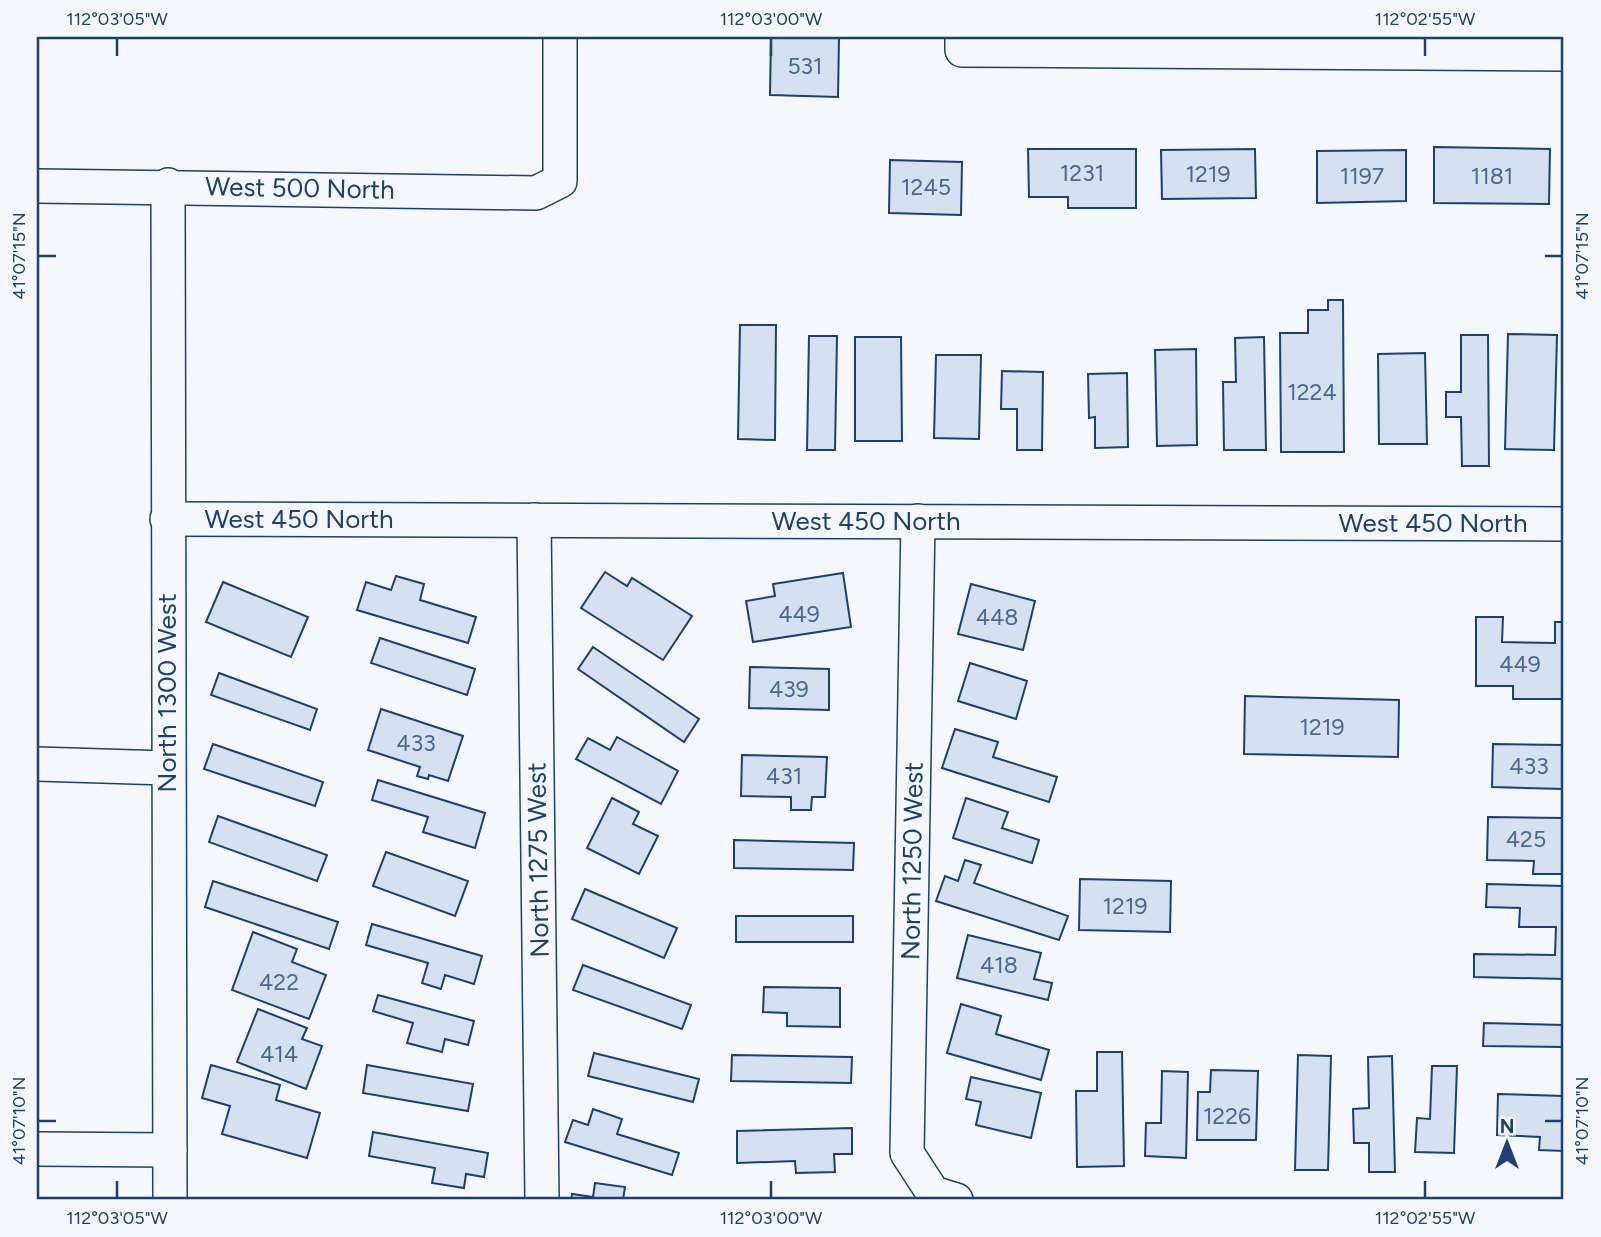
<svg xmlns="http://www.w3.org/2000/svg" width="1601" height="1237" viewBox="0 0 1601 1237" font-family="Figtree,sans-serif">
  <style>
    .building { fill: #d5e0f0; stroke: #1d3f73; stroke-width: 2 }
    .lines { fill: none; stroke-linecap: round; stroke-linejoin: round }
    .street-casing { stroke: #1d3f73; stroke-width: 36 }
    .street { stroke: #f4f7fb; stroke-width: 33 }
    .ticks { fill: none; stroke: #1d3f73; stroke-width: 2.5 }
    .labels { text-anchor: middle; stroke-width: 5; stroke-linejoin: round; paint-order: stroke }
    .number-label { font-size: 23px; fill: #4b6792 }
    .street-label { font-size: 26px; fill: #1d3f73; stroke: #f4f7fb }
    .neatline { fill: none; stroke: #1d3f73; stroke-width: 2.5 }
    .ticks-label { font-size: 18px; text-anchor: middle; fill: #1d3f73 }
  </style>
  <rect width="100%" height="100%" fill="#f4f7fb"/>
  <g class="building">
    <polygon points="771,37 839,37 838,97 770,95"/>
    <polygon points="1434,147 1550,149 1549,204 1434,203"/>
    <polygon points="1028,149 1136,149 1136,208 1068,208 1068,197 1029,197"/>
    <polygon points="1255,149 1256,198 1162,199 1161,150"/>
    <polygon points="1406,150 1406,201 1317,203 1317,151"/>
    <polygon points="890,160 962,162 961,215 889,213"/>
    <polygon points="1328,300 1343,300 1344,452 1281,452 1280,333 1308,333 1308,310 1328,310"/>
    <polygon points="740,325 776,325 775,440 738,439"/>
    <polygon points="1508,334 1557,335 1554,450 1505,449"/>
    <polygon points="1461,335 1488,335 1489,466 1462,466 1461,417 1446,417 1446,392 1461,392"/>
    <polygon points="809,336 837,336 835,450 807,450"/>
    <polygon points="855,337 901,337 902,441 855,441"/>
    <polygon points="1264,337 1266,450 1224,450 1223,382 1236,382 1235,338"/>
    <polygon points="1196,349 1197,445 1157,446 1155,350"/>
    <polygon points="1425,353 1427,444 1379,444 1378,354"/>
    <polygon points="936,355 981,355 979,439 934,438"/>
    <polygon points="1002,371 1043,372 1042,450 1017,450 1017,409 1001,409"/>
    <polygon points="1127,373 1128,447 1095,448 1095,417 1089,418 1088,374"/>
    <polygon points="605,572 627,586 632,578 692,616 663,660 581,608"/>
    <polygon points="843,573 851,627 753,642 746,601 775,596 773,584"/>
    <polygon points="396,576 424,584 420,600 476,617 468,643 357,610 366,582 391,590"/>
    <polygon points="223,582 308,617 291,657 206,622"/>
    <polygon points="971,584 1035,601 1023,650 958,634"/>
    <polygon points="1476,617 1503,617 1502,642 1555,643 1555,622 1564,622 1564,699 1513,699 1513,686 1476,686"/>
    <polygon points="380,638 475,669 467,695 371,663"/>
    <polygon points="593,647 699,719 684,742 578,669"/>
    <polygon points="970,663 1027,681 1016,719 958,701"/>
    <polygon points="750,667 829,669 829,710 749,708"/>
    <polygon points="219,673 317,709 310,730 211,695"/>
    <polygon points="1245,696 1399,700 1398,757 1244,754"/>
    <polygon points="381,709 463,736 448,781 429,775 428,779 417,776 420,767 368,750"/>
    <polygon points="955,729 998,742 993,757 1057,777 1049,802 942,768"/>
    <polygon points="617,737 678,771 661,804 576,759 588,738 610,750"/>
    <polygon points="213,744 323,782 315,806 204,769"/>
    <polygon points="1493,744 1564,745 1564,789 1492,787"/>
    <polygon points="742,755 827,757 825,797 812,797 811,810 791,810 791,797 741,796"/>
    <polygon points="378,780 485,813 475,848 423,832 428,817 372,800"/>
    <polygon points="612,798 639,812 633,824 658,836 639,874 587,848"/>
    <polygon points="966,798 1008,812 1002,828 1039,840 1032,863 953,838"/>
    <polygon points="218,816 327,855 317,881 209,842"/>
    <polygon points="1488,817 1564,818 1564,874 1533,874 1534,861 1487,860"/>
    <polygon points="734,840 854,843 853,870 734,868"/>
    <polygon points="386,852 468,881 455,916 373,886"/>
    <polygon points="965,860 981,865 974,883 1068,916 1059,940 936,901 945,876 958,881"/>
    <polygon points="1080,879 1171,881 1170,932 1079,930"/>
    <polygon points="213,881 338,922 329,949 205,907"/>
    <polygon points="1487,884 1564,886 1564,979 1474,977 1474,954 1555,955 1556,927 1519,927 1520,908 1486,907"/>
    <polygon points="585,889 677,928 664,958 572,919"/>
    <rect x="736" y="916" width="117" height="26"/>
    <polygon points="372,924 482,956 474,984 445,975 441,989 422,983 428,963 366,945"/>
    <polygon points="253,932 297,949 292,962 326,975 309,1019 232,990"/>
    <polygon points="968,935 1041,953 1034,979 1052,983 1048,1000 957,978"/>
    <polygon points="583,965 691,1005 682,1029 573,990"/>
    <polygon points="764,987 840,988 840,1027 787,1026 787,1013 763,1012"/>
    <polygon points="378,995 474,1021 468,1045 445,1039 442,1052 407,1043 413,1023 373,1011"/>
    <polygon points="961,1004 1001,1016 996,1034 1049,1050 1041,1080 947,1053"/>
    <polygon points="258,1009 307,1028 302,1039 322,1046 306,1089 237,1062"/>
    <polygon points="1484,1023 1564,1025 1564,1047 1483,1046"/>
    <polygon points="1097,1052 1122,1052 1124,1166 1077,1167 1076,1091 1097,1091"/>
    <polygon points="594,1053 699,1079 693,1102 588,1076"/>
    <polygon points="732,1055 852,1057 851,1083 731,1081"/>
    <polygon points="1298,1055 1331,1056 1328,1170 1295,1170"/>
    <polygon points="1392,1056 1395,1172 1369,1172 1369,1143 1354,1143 1353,1109 1369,1108 1368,1057"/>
    <polygon points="211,1065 280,1085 276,1100 320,1113 307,1158 222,1134 230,1106 202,1098"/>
    <polygon points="367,1065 473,1084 468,1111 363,1093"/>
    <polygon points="1432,1066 1457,1066 1454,1153 1415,1152 1417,1118 1430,1119"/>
    <polygon points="1211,1070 1258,1071 1256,1140 1197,1140 1198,1092 1210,1092"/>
    <polygon points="1162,1071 1188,1072 1186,1158 1145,1156 1146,1123 1161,1123"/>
    <polygon points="971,1077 1041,1093 1031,1138 976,1125 981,1102 966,1099"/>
    <polygon points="1498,1094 1564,1096 1564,1151 1539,1150 1540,1137 1497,1135"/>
    <polygon points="593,1109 622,1119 617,1134 679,1153 672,1175 565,1142 573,1120 588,1125"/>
    <polygon points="852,1128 852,1154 834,1154 835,1172 796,1173 795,1161 737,1163 737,1131"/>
    <polygon points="373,1132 488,1153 484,1177 466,1174 464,1188 432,1183 435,1168 369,1156"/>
    <polygon points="595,1183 625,1187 623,1200 571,1200 572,1194 593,1197"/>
    <polygon points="839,1199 839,1200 732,1200"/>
  </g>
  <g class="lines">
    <defs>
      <g id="street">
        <polyline points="962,37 962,50 1564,54"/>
        <polyline points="168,185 170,1200"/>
        <polyline points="37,186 536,193 560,181 560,37"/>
        <polyline points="167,519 1564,524"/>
        <polyline points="534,520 542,1200"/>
        <polyline points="918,521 907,1153 933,1193 956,1200"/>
        <polyline points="37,764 167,768"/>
        <polyline points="37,1149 170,1150"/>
      </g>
    </defs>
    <use href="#street" class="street-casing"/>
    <use href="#street" class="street"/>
  </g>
  <path class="ticks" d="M117,38V56M771,38V56M1425,38V56M38,256H56M1545,256H1562M38,1121H56M1545,1121H1562M117,1181V1198M771,1181V1198M1425,1181V1198"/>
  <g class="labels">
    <g class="number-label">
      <text x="805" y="74">531</text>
      <text x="1082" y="181">1231</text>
      <text x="1208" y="182">1219</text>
      <text x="1362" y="184">1197</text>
      <text x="1492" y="184">1181</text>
      <text x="926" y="195">1245</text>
      <text x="1312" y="400">1224</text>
      <text x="799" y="622">449</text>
      <text x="997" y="625">448</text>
      <text x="1520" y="672">449</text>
      <text x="789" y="697">439</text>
      <text x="1322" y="735">1219</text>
      <text x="416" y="751">433</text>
      <text x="1529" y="774">433</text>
      <text x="784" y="784">431</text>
      <text x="1526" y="847">425</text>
      <text x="1125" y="914">1219</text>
      <text x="999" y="973">418</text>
      <text x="279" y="990">422</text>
      <text x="279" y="1062">414</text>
      <text x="1227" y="1124">1226</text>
    </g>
    <g class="street-label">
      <text transform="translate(300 188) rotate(1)" y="9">West 500 North</text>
      <text x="299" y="528">West 450 North</text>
      <text x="866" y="530">West 450 North</text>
      <text x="1433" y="532">West 450 North</text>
      <text transform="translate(167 693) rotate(-90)" y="9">North 1300 West</text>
      <text transform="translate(538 860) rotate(-91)" y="9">North 1275 West</text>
      <text transform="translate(912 861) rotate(-89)" y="9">North 1250 West</text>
    </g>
  </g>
  <rect width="1601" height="1237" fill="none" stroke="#f4f7fb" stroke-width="77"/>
  <g transform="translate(1507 1143)" stroke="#f4f7fb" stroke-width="5" paint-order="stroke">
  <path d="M0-5L12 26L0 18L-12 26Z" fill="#1d3f73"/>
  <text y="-10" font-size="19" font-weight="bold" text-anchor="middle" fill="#1d3f73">N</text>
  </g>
  <rect x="38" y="38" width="1524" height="1160" class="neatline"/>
  <g class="ticks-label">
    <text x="117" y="25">112°03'05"W</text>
    <text x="771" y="25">112°03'00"W</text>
    <text x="1425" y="25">112°02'55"W</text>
    <text transform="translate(19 256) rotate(-90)" y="6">41°07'15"N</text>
    <text transform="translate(1582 256) rotate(-90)" y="6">41°07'15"N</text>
    <text transform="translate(19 1121) rotate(-90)" y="6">41°07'10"N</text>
    <text transform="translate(1582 1121) rotate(-90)" y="6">41°07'10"N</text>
    <text x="117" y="1224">112°03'05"W</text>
    <text x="771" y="1224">112°03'00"W</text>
    <text x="1425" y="1224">112°02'55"W</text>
  </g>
</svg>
